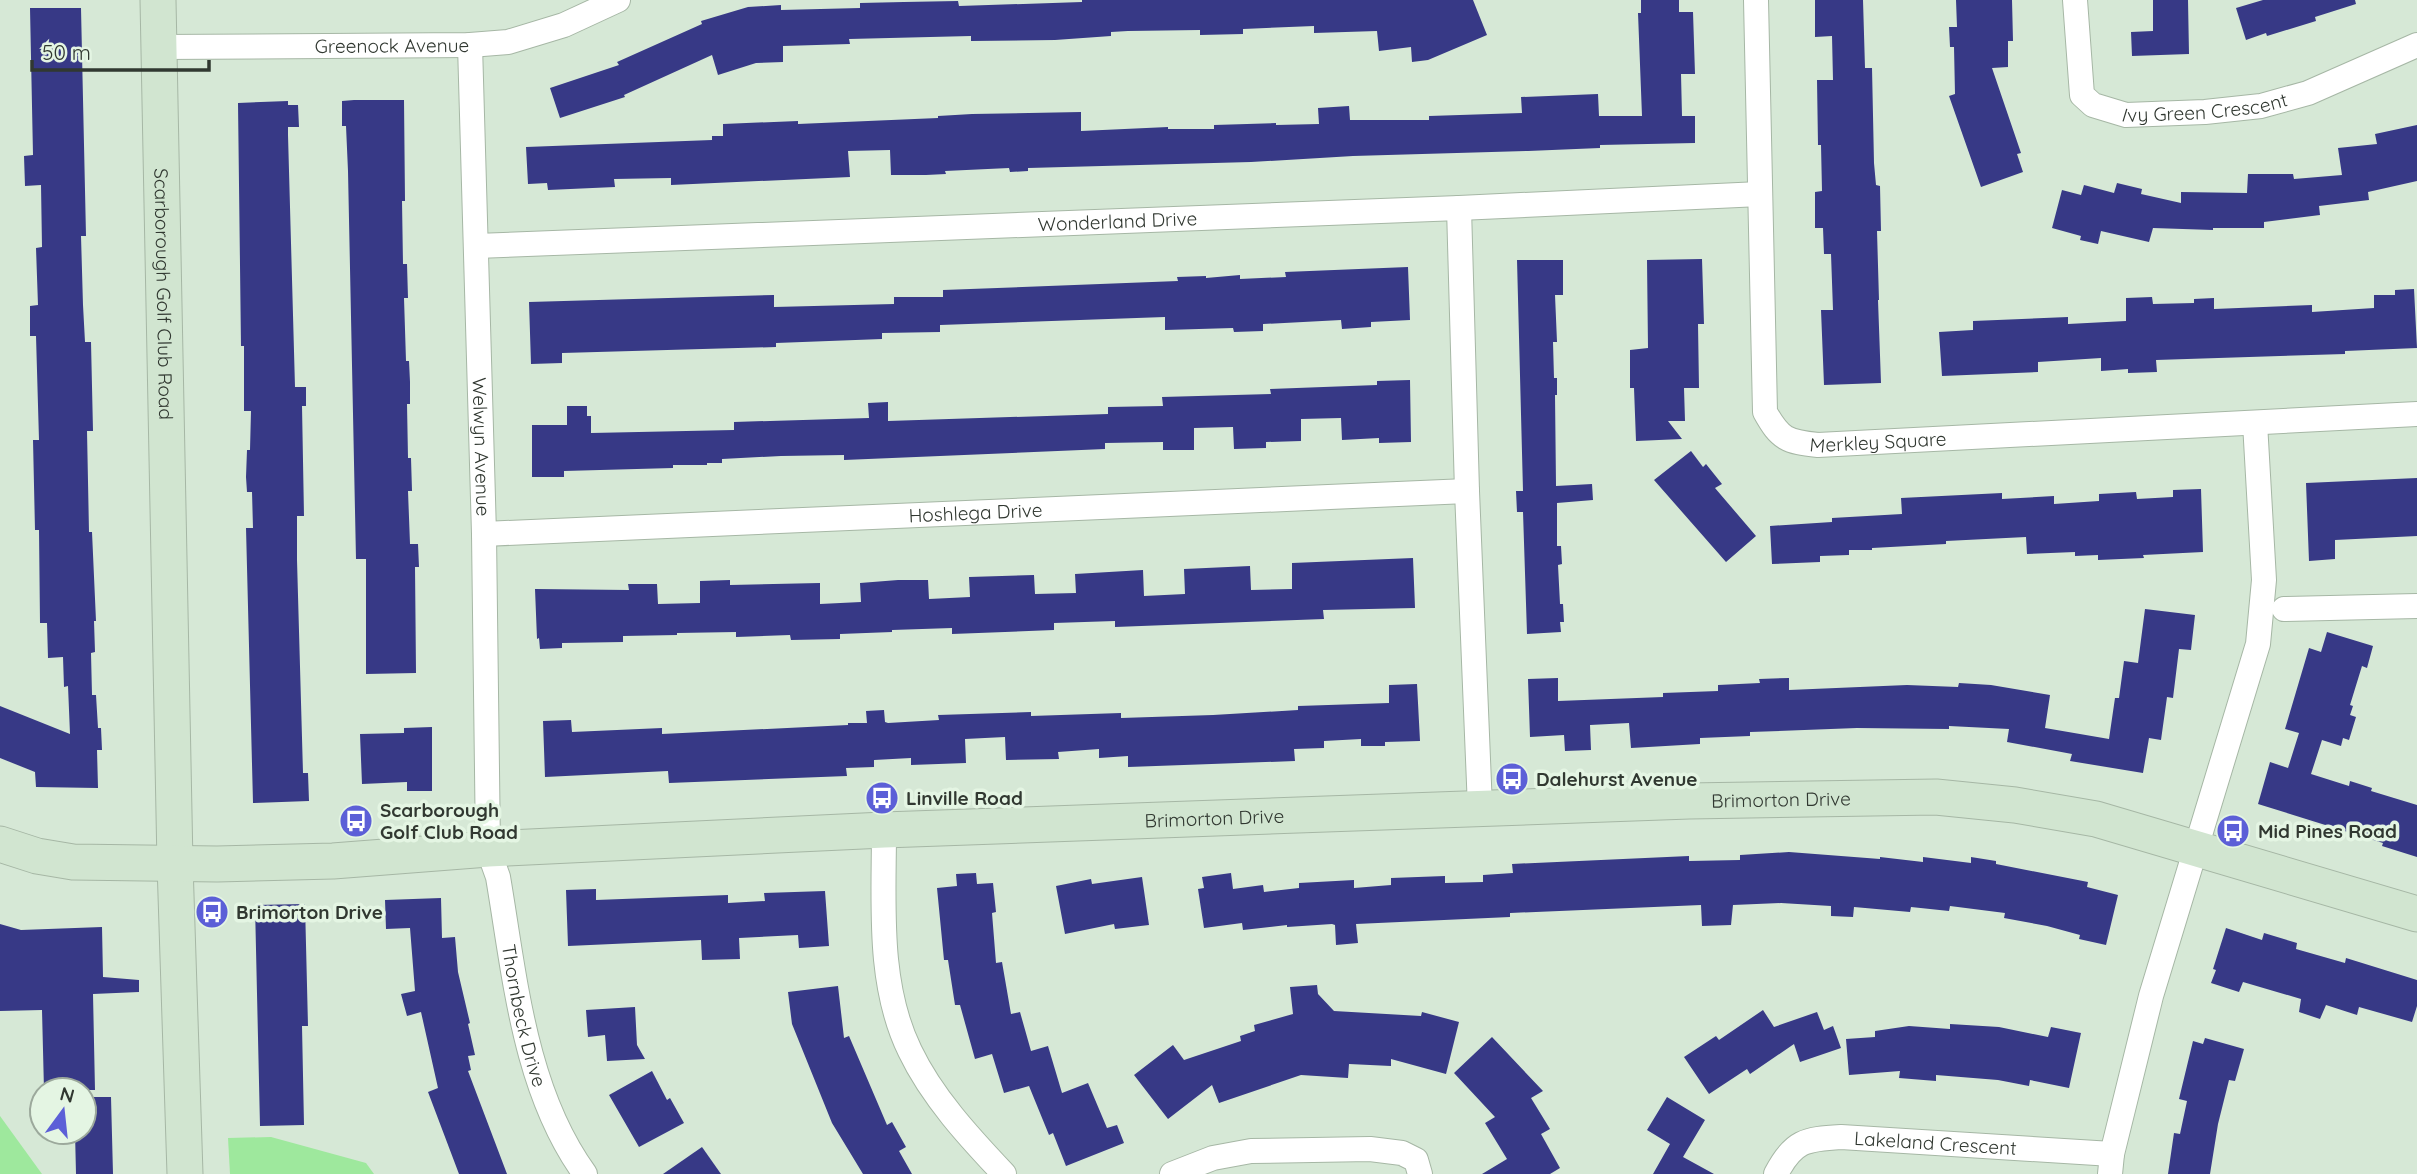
<svg xmlns="http://www.w3.org/2000/svg" width="2417" height="1174" viewBox="0 0 2417 1174" font-family="Quicksand,sans-serif">
  <style>
    .green { fill: #9ee89d }
    .building { fill: #373986 }
    .lines { fill: none; stroke-linecap: round; stroke-linejoin: round }
    .street-casing { stroke: #a6b7a5; stroke-width: 26 }
    .secondary-casing { stroke: #a6b7a5; stroke-width: 37 }
    .street { stroke: #fff; stroke-width: 24 }
    .secondary { stroke: #d1e5d0; stroke-width: 35 }
    .labels { text-anchor: middle; stroke-width: 7; stroke-linejoin: round; paint-order: stroke }
    .street-label { font-size: 19px; fill: #313831; stroke: #e4f5e3 }
    .poi-label { font-size: 19px; font-weight: bold; fill: #313831; stroke: #e4f5e3; text-anchor: start }
  </style>
  <rect width="100%" height="100%" fill="#d6e8d6"/>
  <g class="green">
    <polygon points="0,1116 42,1174 0,1174"/>
    <polygon points="271,1137 366,1163 374,1174 230,1174 228,1138"/>
  </g>
  <g class="building">
    <polygon points="1082,0 1473,0 1487,35 1428,60 1412,62 1411,47 1379,51 1377,31 1314,33 1314,26 1243,29 1243,34 1200,35 1200,30 1128,31 1111,32 1111,36 1055,40 971,41 971,36 849,39 850,44 783,46 783,62 756,63 718,75 712,55 624,95 625,97 560,118 550,88 619,65 617,62 702,24 701,21 748,7 781,5 781,10 860,8 860,3 904,2 958,1 959,6 1082,2"/>
    <polygon points="1641,0 1679,0 1679,12 1693,12 1695,74 1681,74 1682,116 1695,116 1695,143 1600,145 1600,148 1528,151 1353,156 1251,162 1028,168 1028,171 1010,172 1009,168 945,171 946,174 926,175 891,175 890,150 848,151 850,177 671,185 671,178 614,179 615,187 548,190 547,183 528,184 526,147 712,140 712,136 723,136 723,124 798,121 798,124 938,118 938,116 972,114 1081,112 1081,131 1168,127 1168,129 1214,129 1214,125 1276,123 1276,125 1319,124 1318,108 1349,106 1350,120 1429,120 1429,116 1522,113 1521,97 1598,94 1599,116 1642,116 1638,13 1641,13"/>
    <polygon points="1815,0 1863,0 1865,68 1872,68 1874,163 1876,185 1880,186 1881,231 1877,231 1879,300 1878,300 1881,383 1824,385 1821,310 1833,310 1831,254 1824,254 1823,228 1815,228 1815,192 1822,191 1821,145 1818,145 1817,80 1833,80 1832,36 1815,37"/>
    <polygon points="1956,0 2012,0 2013,41 2008,41 2008,67 1992,68 2021,153 2017,154 2023,172 1981,187 1949,96 1955,94 1954,47 1950,47 1949,27 1957,27"/>
    <polygon points="2153,0 2188,0 2189,54 2132,56 2131,32 2153,31"/>
    <polygon points="2263,0 2355,0 2356,4 2315,17 2316,21 2267,36 2266,33 2246,40 2236,8"/>
    <polygon points="30,8 81,8 86,236 81,236 83,305 85,342 91,342 93,431 87,431 89,532 92,532 96,621 94,621 95,652 91,653 92,695 96,695 98,728 101,728 102,750 97,750 98,788 36,787 35,772 0,758 0,706 70,734 68,686 64,687 63,657 48,658 47,623 40,623 39,530 35,530 33,440 39,440 36,336 30,336 30,306 38,305 36,248 42,247 41,185 25,186 24,156 33,155"/>
    <polygon points="354,100 404,100 405,201 402,201 403,264 407,264 408,298 404,298 406,361 409,361 410,382 410,404 407,404 408,458 411,458 412,491 408,491 410,544 418,544 419,567 415,567 416,673 366,674 366,559 356,559 348,171 346,126 342,126 342,101"/>
    <polygon points="288,101 288,105 298,105 299,127 288,127 288,135 295,387 306,387 306,406 302,406 304,516 297,516 297,560 303,773 308,773 309,801 253,803 246,528 253,528 252,492 247,492 246,477 247,450 250,450 251,411 244,411 244,346 241,346 238,103"/>
    <polygon points="2417,125 2417,181 2368,192 2369,200 2319,206 2320,215 2264,222 2264,228 2213,228 2213,230 2153,228 2149,242 2101,231 2098,244 2080,240 2081,236 2052,228 2062,190 2081,195 2084,185 2114,193 2117,183 2142,189 2141,194 2181,203 2181,192 2247,193 2248,174 2293,174 2294,179 2342,175 2338,148 2377,144 2375,134"/>
    <polygon points="1702,259 1704,324 1698,324 1699,388 1684,388 1685,421 1668,421 1682,439 1636,441 1634,388 1630,388 1630,350 1648,348 1647,260"/>
    <polygon points="1517,260 1563,260 1563,295 1555,295 1557,342 1553,342 1554,378 1557,378 1557,395 1555,395 1556,486 1592,484 1593,500 1557,503 1557,546 1561,546 1562,564 1558,565 1560,604 1563,604 1564,622 1560,622 1561,632 1527,634 1523,512 1517,512 1516,491 1523,491"/>
    <polygon points="1408,267 1410,320 1371,322 1371,327 1342,329 1341,320 1263,324 1263,331 1234,332 1233,328 1165,330 1165,317 940,325 940,332 882,333 882,339 776,343 776,347 562,353 562,363 531,364 529,302 774,295 774,307 894,304 894,297 943,297 943,290 1178,281 1177,277 1206,276 1206,278 1240,275 1240,279 1286,277 1285,272"/>
    <polygon points="2414,289 2417,348 2345,351 2345,354 2156,360 2157,372 2128,373 2128,369 2101,371 2101,358 2038,362 2038,372 1942,376 1939,332 1973,330 1973,321 2068,317 2068,324 2126,321 2126,298 2152,297 2153,304 2194,303 2194,299 2214,298 2214,309 2312,305 2312,312 2374,308 2374,295 2395,295 2395,290"/>
    <polygon points="1410,380 1411,442 1379,443 1379,438 1342,440 1341,418 1301,419 1301,441 1266,442 1266,448 1234,449 1233,427 1194,428 1194,450 1163,450 1163,442 1105,443 1105,449 844,460 844,455 781,456 722,459 722,463 707,463 707,465 673,465 673,468 564,471 564,477 532,477 532,425 567,425 567,406 587,406 587,416 591,416 591,433 734,430 734,422 869,418 868,403 888,402 888,421 1108,414 1108,407 1163,406 1162,397 1271,394 1270,389 1377,385 1377,381"/>
    <polygon points="1691,451 1703,467 1706,464 1722,484 1715,488 1756,536 1726,562 1654,480"/>
    <polygon points="2417,478 2417,536 2335,540 2335,559 2309,561 2306,483"/>
    <polygon points="2201,489 2203,552 2143,555 2144,558 2098,560 2098,555 2075,556 2075,552 2027,554 2026,537 1946,541 1946,544 1872,548 1872,550 1849,550 1849,555 1820,556 1820,562 1772,564 1770,526 1832,522 1832,518 1902,514 1901,498 2002,493 2002,499 2054,496 2054,504 2099,501 2099,494 2136,492 2137,499 2173,497 2173,490"/>
    <polygon points="1413,558 1415,608 1323,610 1324,619 1115,627 1115,621 1054,623 1054,630 952,634 952,628 892,630 892,632 840,634 840,639 791,640 790,635 736,637 736,632 677,633 677,635 623,636 623,642 562,643 562,648 540,649 539,638 537,639 535,589 629,590 628,584 657,584 658,604 700,603 700,581 730,580 730,585 820,583 820,604 861,602 860,583 898,580 928,580 929,599 970,597 969,577 1034,575 1035,594 1076,593 1075,574 1143,570 1144,596 1185,594 1184,569 1250,566 1251,590 1292,589 1292,563"/>
    <polygon points="2145,609 2195,615 2191,650 2179,649 2173,698 2167,697 2161,740 2149,738 2143,773 2070,761 2072,754 2007,742 2009,729 1949,726 1949,729 1857,728 1750,732 1750,736 1700,738 1700,744 1631,748 1629,723 1590,725 1591,750 1565,751 1564,735 1530,737 1528,679 1558,678 1558,701 1663,697 1663,693 1718,691 1718,685 1760,683 1759,679 1789,678 1789,690 1907,685 1958,687 1959,683 1991,685 2050,695 2045,728 2109,739 2115,698 2119,698 2124,661 2138,663"/>
    <polygon points="2327,632 2373,646 2367,668 2362,666 2350,705 2353,706 2350,715 2356,717 2349,740 2343,738 2341,746 2322,740 2311,774 2349,786 2350,781 2372,788 2371,791 2417,805 2417,857 2382,846 2383,843 2258,804 2270,762 2288,768 2299,733 2285,729 2309,648 2321,652"/>
    <polygon points="1417,684 1420,741 1385,742 1385,746 1361,746 1361,739 1324,741 1324,748 1294,749 1295,761 1128,767 1128,756 1099,758 1099,749 1058,752 1059,759 1006,760 1005,737 965,739 966,763 911,765 911,758 874,760 874,767 846,768 847,776 669,783 668,771 545,777 543,721 571,720 572,732 662,728 662,734 848,725 848,723 867,723 866,711 884,710 885,722 888,723 939,720 938,715 1031,712 1031,716 1121,713 1121,718 1213,715 1298,710 1298,706 1389,703 1389,685"/>
    <polygon points="432,727 432,791 407,791 407,782 362,784 360,734 404,733 404,728"/>
    <polygon points="1789,852 1880,859 1880,857 1923,862 1923,857 1971,863 1971,857 1996,861 1996,864 2088,882 2087,887 2118,895 2106,945 2079,939 2080,935 2047,926 2004,918 2005,913 1950,906 1949,911 1911,907 1910,912 1854,907 1853,917 1831,916 1831,906 1781,903 1733,905 1731,925 1702,926 1701,905 1510,913 1510,917 1356,924 1358,943 1336,945 1335,925 1332,924 1287,927 1287,925 1243,930 1242,923 1204,928 1198,889 1204,888 1202,877 1231,873 1233,889 1263,885 1264,892 1299,888 1299,883 1354,880 1354,888 1391,885 1391,878 1445,876 1445,883 1483,882 1483,875 1513,873 1512,864 1689,856 1689,861 1740,860 1740,855"/>
    <polygon points="976,873 977,884 993,883 996,912 992,913 996,963 1002,962 1011,1014 1020,1012 1031,1051 1048,1046 1062,1093 1088,1083 1107,1128 1117,1125 1124,1143 1066,1166 1053,1133 1049,1135 1029,1086 1004,1093 992,1054 975,1059 960,1005 955,1005 948,960 944,960 937,888 957,886 956,874"/>
    <polygon points="1142,877 1149,925 1115,929 1114,924 1065,934 1056,886 1091,879 1092,884"/>
    <polygon points="596,889 596,900 728,895 728,903 765,901 764,893 825,891 829,946 799,948 798,935 739,938 740,959 702,960 701,940 568,946 566,890"/>
    <polygon points="441,898 442,938 455,937 458,972 470,1023 468,1024 475,1055 468,1056 471,1070 468,1071 507,1174 459,1174 428,1092 438,1088 421,1012 407,1016 401,994 415,991 410,928 386,929 385,900"/>
    <polygon points="305,904 308,1026 302,1026 304,1125 260,1126 255,905"/>
    <polygon points="0,924 21,930 102,927 103,977 139,980 139,992 93,994 95,1090 44,1090 42,1010 0,1011"/>
    <polygon points="2226,928 2262,940 2264,933 2297,943 2296,949 2345,963 2346,958 2417,980 2417,1006 2412,1022 2359,1007 2357,1015 2326,1005 2320,1019 2299,1012 2301,999 2243,982 2239,992 2211,983 2216,970 2213,969"/>
    <polygon points="1317,985 1318,994 1334,1011 1421,1016 1422,1012 1459,1022 1446,1074 1391,1059 1391,1066 1349,1064 1348,1078 1301,1075 1219,1103 1212,1085 1168,1119 1134,1075 1173,1045 1184,1060 1241,1041 1240,1036 1255,1031 1254,1025 1293,1014 1290,987"/>
    <polygon points="838,986 844,1038 849,1036 887,1125 892,1122 906,1147 899,1151 912,1174 863,1174 832,1123 792,1024 788,992"/>
    <polygon points="635,1007 637,1045 645,1059 607,1061 605,1035 588,1037 586,1010"/>
    <polygon points="1763,1010 1774,1027 1817,1012 1824,1030 1833,1026 1841,1048 1800,1062 1794,1044 1750,1074 1747,1069 1709,1094 1684,1057 1716,1036 1719,1040"/>
    <polygon points="1950,1024 1999,1027 2048,1037 2051,1027 2081,1033 2069,1088 2030,1080 2029,1086 1998,1080 1936,1075 1936,1081 1899,1078 1900,1071 1849,1075 1846,1039 1875,1037 1875,1031 1909,1026 1950,1029"/>
    <polygon points="1492,1037 1543,1091 1531,1098 1550,1129 1541,1134 1560,1168 1550,1174 1482,1174 1507,1159 1485,1123 1495,1117 1454,1073"/>
    <polygon points="2205,1038 2244,1049 2235,1081 2229,1080 2218,1124 2210,1174 2168,1174 2174,1133 2180,1134 2187,1101 2179,1099 2193,1041 2203,1044"/>
    <polygon points="652,1071 667,1100 670,1098 684,1123 639,1147 609,1095"/>
    <polygon points="84,1097 111,1097 113,1174 76,1174 75,1132 84,1132"/>
    <polygon points="1667,1097 1705,1120 1683,1157 1714,1174 1653,1174 1670,1144 1647,1130"/>
    <polygon points="702,1147 721,1174 663,1174"/>
  </g>
  <g class="lines">
    <defs>
      <g id="street">
        <path id="s1" d="M1756,0L1765,412C1780,439 1787,442 1818,445L2417,414"/>
        <path id="s2" d="M2075,0L2082,95L2093,105L2126,115L2205,112L2261,106L2308,93L2417,45"/>
        <path id="s3" d="M470,45L484,534L488,849L498,877C515,977 524,1090 585,1174"/>
        <path id="s4" d="M159,47L470,45L508,42L564,25L618,0"/>
        <polyline points="1459,208 1467,491 1480,808"/>
        <path id="s5" d="M476,246L1459,208L1760,194"/>
        <path id="s6" d="M484,534L1467,491"/>
        <polyline points="2284,609 2417,606"/>
        <path d="M884,830C884,902 877,984 910,1051C932,1097 969,1137 1004,1174"/>
        <polyline points="1172,1174 1213,1158 1251,1151 1370,1149 1402,1153 1416,1160 1420,1174"/>
        <path id="s7" d="M1776,1174C1793,1141 1805,1139 1841,1137L2112,1154"/>
        <polyline points="2110,1174 2112,1154 2151,996 2258,644 2264,580 2255,423"/>
      </g>
      <g id="secondary">
        <path id="s8" d="M158,0L175,864L185,1174"/>
        <path id="s9" d="M0,844L37,856L73,862L217,864L333,861L488,849L884,830L1689,801L1936,797L2015,805L2096,819L2417,914"/>
      </g>
    </defs>
    <use href="#street" class="street-casing"/>
    <use href="#secondary" class="secondary-casing"/>
    <use href="#street" class="street"/>
    <use href="#secondary" class="secondary"/>
  </g>
  <defs>
    <symbol id="bus-disc" viewBox="-11 -11 22 22"><circle r="9.5" fill="#5c5fd7" stroke="#e4f5e3"/><path d="M-5-6H5V4H4V6H2V4H-2V6H-4V4H-5ZM-3.5-4V0h7V-4ZM-3.5 1.2v1.5H-2V1.2ZM2 1.2v1.5H3.5V1.2Z" fill="#fff"/></symbol>
  </defs>
  <g fill-rule="evenodd">
    <use href="#bus-disc" x="1493" y="760" width="38" height="38"/>
    <use href="#bus-disc" x="863" y="779" width="38" height="38"/>
    <use href="#bus-disc" x="337" y="802" width="38" height="38"/>
    <use href="#bus-disc" x="2214" y="812" width="38" height="38"/>
    <use href="#bus-disc" x="193" y="893" width="38" height="38"/>
  </g>
  <g class="labels">
    <g class="street-label">
      <text dy="7" stroke="none"><textPath href="#s4" startOffset="233">Greenock Avenue</textPath></text>
      <text dy="7" stroke="none"><textPath href="#s2" startOffset="224">Ivy Green Crescent</textPath></text>
      <text dy="7" stroke="none"><textPath href="#s5" startOffset="642">Wonderland Drive</textPath></text>
      <text dy="7" stroke="none"><textPath href="#s8" startOffset="294">Scarborough Golf Club Road</textPath></text>
      <text dy="7" stroke="none"><textPath href="#s1" startOffset="539">Merkley Square</textPath></text>
      <text dy="7" stroke="none"><textPath href="#s3" startOffset="402">Welwyn Avenue</textPath></text>
      <text dy="7" stroke="none"><textPath href="#s6" startOffset="492">Hoshlega Drive</textPath></text>
      <text dy="7" stroke="none"><textPath href="#s9" startOffset="1785">Brimorton Drive</textPath></text>
      <text dy="7" stroke="none"><textPath href="#s9" startOffset="1218">Brimorton Drive</textPath></text>
      <text dy="7" stroke="none"><textPath href="#s3" startOffset="975">Thornbeck Drive</textPath></text>
      <text dy="7" stroke="none"><textPath href="#s7" startOffset="175">Lakeland Crescent</textPath></text>
    </g>
    <g class="poi-label">
      <text x="1536" y="786">Dalehurst Avenue</text>
      <text x="906" y="805">Linville Road</text>
      <text x="380" y="817">Scarborough<tspan x="380" dy="22">Golf Club Road</tspan></text>
      <text x="2258" y="838">Mid Pines Road</text>
      <text x="236" y="919">Brimorton Drive</text>
    </g>
  </g>
  <g transform="translate(63 1111) rotate(15)"><circle r="33" fill="#e4f5e3" stroke="#9ca99c" stroke-width="2"/>
  <path d="M0-5L12 26L0 18L-12 26Z" fill="#5c5fd7"/>
  <text y="-10" font-size="19" font-weight="bold" text-anchor="middle" fill="#313831">N</text>
  </g>
  <path d="M32 60v10h177v-10" fill="none" stroke="#313831" stroke-width="3.5"/>
  <text x="42" y="60" font-size="21" fill="#313831" stroke="#e4f5e3" stroke-width="5" paint-order="stroke">50 m</text>
</svg>
